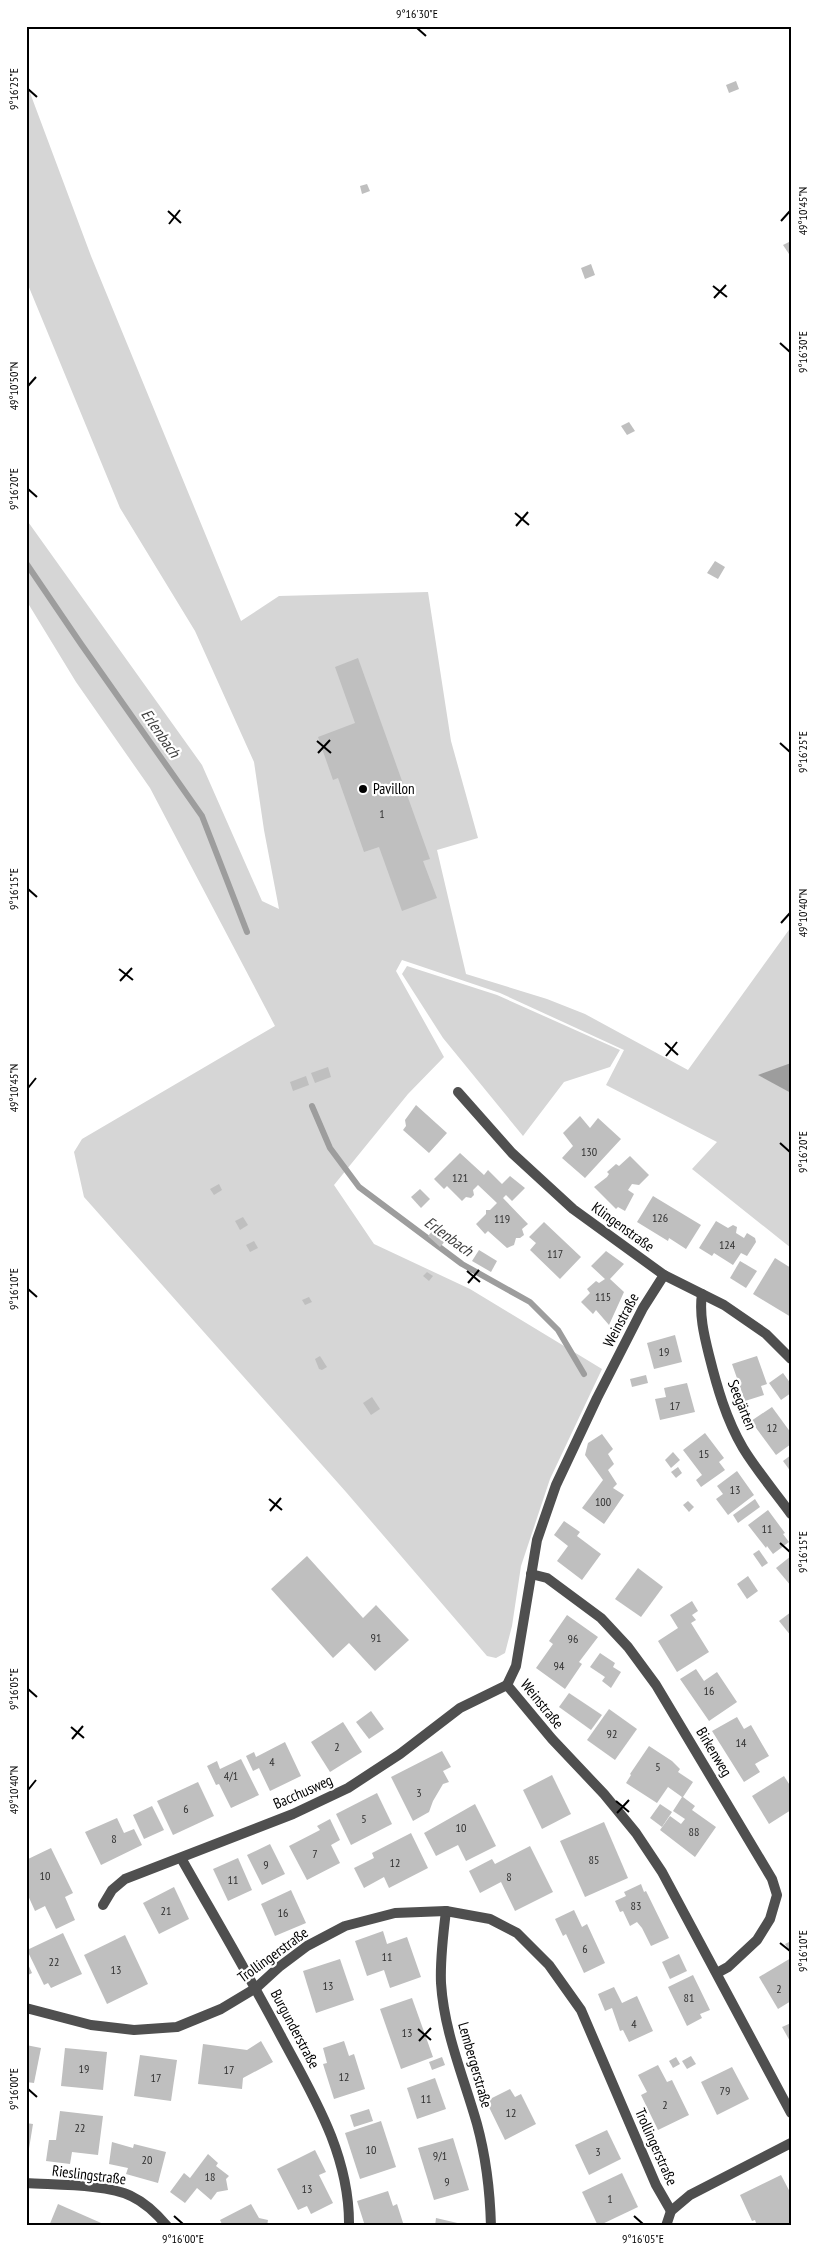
<svg xmlns="http://www.w3.org/2000/svg" width="817" height="2252" viewBox="0 0 817 2252" font-family="'PT Sans Narrow',sans-serif">
  <style>
    .green { fill: #d6d6d6 }
    .water { fill: #9d9d9d }
    .lines { fill: none; stroke-linecap: round; stroke-linejoin: round }
    .stream { stroke: #9d9d9d; stroke-width: 6 }
    .building { fill: #bfbfbf }
    .street { stroke: #4f4f4f; stroke-width: 10 }
    .ticks { fill: none; stroke: #000; stroke-width: 2 }
    .poi-dot { fill: #000; stroke: #fff; stroke-width: 2 }
    .labels { text-anchor: middle; stroke-width: 4.5; stroke-linejoin: round; paint-order: stroke }
    .number-label { font-size: 12px; fill: #303030 }
    .poi-label { font-size: 15px; fill: #000; stroke: #fff; text-anchor: start }
    .street-label { font-size: 15px; fill: #000; stroke: #fff }
    .water-label { font-size: 16px; font-style: italic; fill: #3e3e3e; stroke: #fff }
    .neatline { fill: none; stroke: #000; stroke-width: 2 }
    .ticks-label { font-size: 12px; text-anchor: middle; fill: #000 }
  </style>
  <rect width="100%" height="100%" fill="#fff"/>
  <g class="green">
    <polygon points="26,82 91,256 241,621 279,596 428,592 451,741 478,838 437,850 466,974 547,999 585,1014 688,1070 791,927 791,1248 692,1169 717,1142 606,1085 624,1050 500,993 402,960 396,971 444,1057 408,1094 334,1185 374,1244 470,1289 602,1369 550,1479 521,1566 512,1626 505,1653 496,1658 487,1656 346,1492 84,1197 74,1152 82,1139 275,1026 150,788 76,682 26,600 26,519 202,765 262,901 279,909 264,830 254,762 195,631 120,508 26,280"/>
    <polygon points="407,966 497,995 620,1050 610,1067 564,1082 523,1136 443,1038 402,974"/>
  </g>
  <polygon class="water" points="791,1063 791,1093 758,1075"/>
  <g class="lines">
    <g class="stream">
      <polyline points="26,563 81,644 202,816 247,932"/>
      <polyline points="312,1106 330,1148 359,1187 462,1264 530,1302 558,1330 584,1374"/>
    </g>
  </g>
  <g class="building">
    <polygon points="736,81 739,89 729,93 726,85"/>
    <polygon points="367,184 370,191 362,194 360,186"/>
    <polygon points="791,241 791,253 789,254 783,245"/>
    <polygon points="591,264 595,275 585,279 581,268"/>
    <polygon points="629,422 635,431 627,435 621,426"/>
    <polygon points="715,561 725,567 718,579 707,573"/>
    <polygon points="358,658 430,859 423,861 437,898 402,911 379,847 364,852 338,778 333,780 318,737 355,723 335,667"/>
    <polygon points="328,1067 331,1077 315,1083 311,1073"/>
    <polygon points="306,1076 309,1085 293,1091 290,1082"/>
    <polygon points="416,1105 447,1133 429,1153 403,1130 406,1126 405,1120"/>
    <polygon points="580,1116 590,1128 598,1118 621,1139 585,1178 562,1158 573,1146 563,1133"/>
    <polygon points="460,1153 484,1175 488,1170 502,1184 510,1176 525,1188 512,1201 506,1195 503,1198 528,1224 522,1229 524,1235 520,1238 516,1238 514,1245 507,1248 488,1231 485,1234 476,1224 486,1214 486,1210 490,1210 497,1203 478,1185 473,1190 474,1195 471,1198 466,1197 462,1201 447,1186 444,1189 434,1179"/>
    <polygon points="630,1156 649,1175 639,1185 632,1184 628,1190 634,1194 625,1211 618,1207 616,1209 594,1187 607,1177 609,1174 607,1172 616,1164 619,1166"/>
    <polygon points="219,1184 222,1190 214,1195 210,1189"/>
    <polygon points="420,1189 430,1199 421,1208 411,1197"/>
    <polygon points="653,1196 701,1225 686,1249 669,1238 668,1241 637,1222"/>
    <polygon points="243,1217 248,1225 240,1230 235,1221"/>
    <polygon points="716,1221 728,1228 733,1225 737,1227 736,1233 744,1238 747,1233 755,1238 756,1242 747,1256 741,1253 733,1265 714,1253 712,1256 699,1248"/>
    <polygon points="544,1222 581,1257 560,1279 530,1250 536,1243 529,1237"/>
    <polygon points="435,1228 447,1239 440,1247 428,1236"/>
    <polygon points="254,1241 258,1248 250,1252 246,1245"/>
    <polygon points="479,1250 497,1261 491,1272 472,1261"/>
    <polygon points="606,1251 624,1264 610,1279 624,1292 609,1325 596,1310 593,1314 581,1302 590,1293 587,1289 596,1281 599,1283 605,1279 591,1266"/>
    <polygon points="775,1258 791,1268 791,1317 753,1294"/>
    <polygon points="740,1261 757,1271 746,1288 730,1278"/>
    <polygon points="427,1272 433,1276 429,1281 423,1276"/>
    <polygon points="309,1297 312,1302 305,1305 302,1300"/>
    <polygon points="675,1335 682,1362 654,1369 647,1343"/>
    <polygon points="320,1356 327,1367 322,1370 319,1369 315,1359"/>
    <polygon points="757,1356 767,1384 761,1386 764,1395 745,1401 732,1364"/>
    <polygon points="783,1373 791,1384 791,1393 781,1400 769,1383"/>
    <polygon points="646,1375 648,1383 632,1387 630,1379"/>
    <polygon points="687,1383 695,1412 660,1420 655,1399 666,1397 664,1388"/>
    <polygon points="372,1397 380,1409 371,1415 363,1403"/>
    <polygon points="772,1407 791,1433 791,1444 776,1455 751,1421"/>
    <polygon points="705,1433 724,1458 719,1462 725,1470 701,1487 696,1480 702,1475 683,1450"/>
    <polygon points="602,1434 613,1449 608,1454 614,1464 608,1470 617,1484 613,1488 624,1495 604,1524 582,1508 603,1480 585,1455 588,1443"/>
    <polygon points="673,1452 680,1460 671,1468 665,1460"/>
    <polygon points="791,1455 791,1472 783,1461"/>
    <polygon points="678,1467 682,1473 676,1478 671,1472"/>
    <polygon points="737,1471 754,1495 728,1515 716,1499 723,1494 717,1486"/>
    <polygon points="755,1499 760,1507 738,1523 733,1515"/>
    <polygon points="688,1501 694,1507 689,1512 683,1505"/>
    <polygon points="768,1510 785,1533 783,1534 789,1542 773,1554 767,1546 766,1548 748,1525"/>
    <polygon points="564,1521 580,1532 577,1536 601,1554 582,1580 557,1561 568,1546 554,1535"/>
    <polygon points="759,1550 768,1563 762,1567 753,1554"/>
    <polygon points="307,1556 363,1618 376,1605 409,1640 375,1671 349,1643 333,1658 271,1589"/>
    <polygon points="791,1556 791,1586 776,1568"/>
    <polygon points="638,1568 663,1587 641,1617 615,1599"/>
    <polygon points="748,1576 758,1591 747,1599 737,1584"/>
    <polygon points="692,1601 698,1611 692,1615 696,1620 691,1623 709,1652 677,1672 658,1641 678,1628 670,1615"/>
    <polygon points="791,1612 791,1636 779,1621"/>
    <polygon points="567,1615 598,1637 579,1662 582,1664 565,1689 536,1668 553,1644 549,1641"/>
    <polygon points="600,1653 615,1663 613,1667 621,1672 611,1688 602,1681 605,1677 590,1667"/>
    <polygon points="696,1669 704,1681 717,1672 737,1702 709,1721 680,1679"/>
    <polygon points="569,1693 602,1715 591,1730 559,1707"/>
    <polygon points="609,1709 637,1729 615,1760 587,1740"/>
    <polygon points="371,1711 384,1729 369,1739 356,1722"/>
    <polygon points="737,1717 744,1729 751,1725 769,1756 755,1764 760,1772 744,1782 712,1731"/>
    <polygon points="343,1722 362,1752 330,1772 311,1742"/>
    <polygon points="285,1742 301,1776 270,1791 259,1768 253,1771 246,1756 254,1752 256,1757"/>
    <polygon points="649,1746 672,1761 680,1769 678,1772 693,1782 683,1797 695,1806 692,1810 716,1827 695,1857 660,1830 670,1816 681,1824 685,1819 673,1811 682,1797 668,1787 657,1803 626,1783 631,1775 630,1774"/>
    <polygon points="442,1751 451,1767 443,1771 449,1782 443,1784 433,1801 429,1812 413,1821 391,1777"/>
    <polygon points="241,1759 259,1795 231,1808 219,1784 216,1785 207,1766 217,1761 220,1769"/>
    <polygon points="552,1775 571,1814 542,1829 523,1790"/>
    <polygon points="784,1776 791,1787 791,1810 769,1824 752,1796"/>
    <polygon points="198,1782 214,1816 173,1835 157,1801"/>
    <polygon points="377,1793 392,1824 351,1845 336,1814"/>
    <polygon points="475,1804 496,1846 466,1861 458,1845 436,1856 424,1833"/>
    <polygon points="660,1804 672,1812 662,1827 650,1818"/>
    <polygon points="152,1806 164,1830 144,1839 133,1815"/>
    <polygon points="117,1818 124,1833 134,1829 142,1845 101,1865 85,1832"/>
    <polygon points="330,1819 340,1840 331,1845 340,1863 307,1880 289,1846 320,1830 317,1826"/>
    <polygon points="604,1822 628,1878 585,1897 560,1841"/>
    <polygon points="411,1833 428,1868 389,1888 384,1877 364,1888 354,1868 374,1858 372,1853"/>
    <polygon points="270,1844 285,1874 262,1885 247,1855"/>
    <polygon points="530,1846 553,1892 515,1911 501,1882 480,1893 469,1871 492,1859 495,1864"/>
    <polygon points="51,1848 73,1893 65,1897 75,1920 56,1929 45,1906 35,1911 26,1891 26,1860"/>
    <polygon points="238,1858 252,1890 228,1901 213,1869"/>
    <polygon points="641,1884 644,1892 646,1891 669,1938 651,1946 642,1928 637,1922 630,1926 623,1911 620,1912 615,1901 626,1896 624,1892"/>
    <polygon points="174,1887 189,1919 159,1934 143,1903"/>
    <polygon points="291,1890 306,1923 275,1936 261,1904"/>
    <polygon points="574,1910 582,1927 587,1924 605,1963 584,1973 566,1934 563,1936 555,1919"/>
    <polygon points="383,1931 387,1944 407,1937 421,1977 390,1988 384,1970 367,1976 355,1941"/>
    <polygon points="63,1933 82,1974 51,1988 48,1983 44,1985 27,1950"/>
    <polygon points="125,1935 148,1984 107,2004 84,1955"/>
    <polygon points="791,1941 791,1954 785,1944"/>
    <polygon points="679,1954 687,1971 670,1979 662,1962"/>
    <polygon points="791,1958 791,2001 778,2009 759,1977"/>
    <polygon points="340,1959 354,2000 316,2013 303,1971"/>
    <polygon points="26,1960 32,1973 26,1976"/>
    <polygon points="693,1975 710,2010 700,2014 702,2018 687,2026 668,1987"/>
    <polygon points="614,1987 622,2003 637,1996 653,2031 629,2042 623,2030 620,2031 612,2008 605,2011 598,1994"/>
    <polygon points="412,1998 433,2057 401,2069 380,2009"/>
    <polygon points="791,2023 791,2043 782,2027"/>
    <polygon points="261,2041 273,2062 243,2078 242,2089 198,2084 203,2044 247,2050"/>
    <polygon points="344,2041 349,2056 354,2054 365,2089 334,2099 323,2064 327,2063 323,2048"/>
    <polygon points="26,2045 41,2048 34,2083 26,2082"/>
    <polygon points="65,2048 107,2052 103,2090 61,2086"/>
    <polygon points="140,2055 177,2060 171,2101 134,2096"/>
    <polygon points="691,2056 696,2064 687,2069 682,2061"/>
    <polygon points="442,2057 445,2065 432,2070 429,2062"/>
    <polygon points="676,2057 680,2064 673,2068 669,2061"/>
    <polygon points="658,2065 667,2082 672,2080 689,2115 658,2130 641,2095 647,2092 638,2075"/>
    <polygon points="732,2067 749,2099 717,2115 701,2082"/>
    <polygon points="435,2078 446,2109 417,2119 407,2088"/>
    <polygon points="510,2089 515,2097 521,2094 536,2124 505,2140 486,2101"/>
    <polygon points="369,2109 373,2121 354,2127 350,2115"/>
    <polygon points="60,2111 103,2116 98,2155 72,2152 70,2164 46,2161 49,2140 56,2140"/>
    <polygon points="381,2121 396,2167 360,2179 345,2133"/>
    <polygon points="26,2123 33,2124 27,2161 26,2161"/>
    <polygon points="607,2130 621,2159 589,2175 575,2145"/>
    <polygon points="453,2138 469,2190 434,2200 418,2148"/>
    <polygon points="112,2142 133,2148 134,2144 166,2152 158,2183 126,2174 128,2168 109,2164"/>
    <polygon points="315,2150 326,2172 319,2175 333,2203 311,2214 307,2206 298,2210 277,2169"/>
    <polygon points="208,2154 218,2163 216,2166 229,2176 226,2179 228,2190 217,2192 211,2200 197,2188 185,2203 170,2192 184,2173 190,2178"/>
    <polygon points="622,2173 638,2207 598,2226 582,2192"/>
    <polygon points="781,2175 791,2194 791,2226 757,2226 755,2220 752,2221 740,2195"/>
    <polygon points="388,2191 393,2206 397,2204 404,2226 365,2226 357,2201"/>
    <polygon points="58,2204 108,2226 49,2226"/>
    <polygon points="251,2204 259,2218 268,2220 267,2226 223,2226 220,2220"/>
    <polygon points="436,2218 466,2225 466,2226 435,2226"/>
  </g>
  <g class="lines">
    <g class="street">
      <polyline points="458,1092 512,1153 573,1209 664,1275 724,1305 766,1334 791,1359"/>
      <path d="M702,1294C699,1314 704,1335 709,1355C717,1387 726,1419 743,1448C757,1471 775,1492 791,1514"/>
      <polyline points="531,1574 547,1578 601,1618 628,1647 656,1685 772,1879 777,1895 770,1919 757,1940 728,1967 717,1973"/>
      <polyline points="507,1685 552,1739 604,1794 636,1833 662,1872 791,2113"/>
      <polyline points="507,1685 516,1666 537,1540 556,1485 597,1398 643,1308 664,1275"/>
      <path d="M181,1858C215,1918 250,1977 282,2038C314,2097 350,2156 349,2226"/>
      <polyline points="103,1905 112,1890 125,1879 293,1814 348,1788 400,1754 460,1708 507,1685"/>
      <path d="M446,1911C443,1935 440,1959 441,1983C444,2032 464,2078 477,2124C486,2157 490,2191 491,2226"/>
      <polyline points="26,2008 91,2025 134,2030 177,2027 221,2009 256,1988 279,1967 307,1946 345,1926 395,1913 446,1911 490,1919 517,1933 549,1965 581,2010 656,2185 671,2211"/>
      <path d="M26,2183C53,2185 108,2184 131,2196C146,2203 157,2214 167,2226"/>
      <polyline points="666,2226 671,2211 690,2195 791,2143"/>
    </g>
  </g>
  <path class="ticks" d="M417,28L426,36M28,89L37,97M168,211L181,223M781,221L790,211M169,224L180,210M713,286L727,297M714,298L726,285M780,343L790,352M28,386L36,377M28,489L37,497M515,513L529,525M516,526L528,512M317,741L331,753M780,743L790,752M318,753L330,740M28,889L37,897M781,923L790,913M119,969L133,980M120,981L132,968M665,1043L678,1055M666,1056L677,1042M28,1088L36,1078M780,1143L790,1152M467,1271L480,1282M468,1283L479,1270M28,1289L37,1297M269,1499L282,1510M270,1511L281,1498M780,1543L790,1552M28,1689L37,1697M71,1727L84,1738M72,1739L83,1726M28,1790L36,1780M616,1801L629,1812M617,1813L629,1800M780,1943L790,1951M418,2029L431,2040M419,2041L431,2028M28,2089L37,2097M174,2216L183,2224M634,2216L643,2224"/>
  <circle class="poi-dot" cx="363" cy="789" r="5"/>
  <g class="labels">
    <g class="number-label">
      <text x="382" y="818">1</text>
      <text x="589" y="1156">130</text>
      <text x="460" y="1182">121</text>
      <text x="660" y="1222">126</text>
      <text x="502" y="1223">119</text>
      <text x="727" y="1249">124</text>
      <text x="555" y="1258">117</text>
      <text x="603" y="1301">115</text>
      <text x="664" y="1356">19</text>
      <text x="675" y="1410">17</text>
      <text x="772" y="1432">12</text>
      <text x="704" y="1458">15</text>
      <text x="735" y="1494">13</text>
      <text x="603" y="1506">100</text>
      <text x="767" y="1533">11</text>
      <text x="376" y="1642">91</text>
      <text x="573" y="1643">96</text>
      <text x="559" y="1670">94</text>
      <text x="709" y="1695">16</text>
      <text x="612" y="1738">92</text>
      <text x="741" y="1747">14</text>
      <text x="337" y="1751">2</text>
      <text x="272" y="1766">4</text>
      <text x="658" y="1771">5</text>
      <text x="231" y="1780">4/1</text>
      <text x="419" y="1797">3</text>
      <text x="186" y="1813">6</text>
      <text x="364" y="1823">5</text>
      <text x="461" y="1832">10</text>
      <text x="694" y="1836">88</text>
      <text x="114" y="1843">8</text>
      <text x="315" y="1858">7</text>
      <text x="594" y="1864">85</text>
      <text x="395" y="1867">12</text>
      <text x="266" y="1869">9</text>
      <text x="45" y="1880">10</text>
      <text x="509" y="1881">8</text>
      <text x="233" y="1884">11</text>
      <text x="636" y="1910">83</text>
      <text x="166" y="1915">21</text>
      <text x="283" y="1917">16</text>
      <text x="585" y="1953">6</text>
      <text x="387" y="1961">11</text>
      <text x="54" y="1966">22</text>
      <text x="116" y="1974">13</text>
      <text x="328" y="1990">13</text>
      <text x="779" y="1993">2</text>
      <text x="689" y="2002">81</text>
      <text x="634" y="2028">4</text>
      <text x="407" y="2037">13</text>
      <text x="84" y="2073">19</text>
      <text x="229" y="2074">17</text>
      <text x="344" y="2081">12</text>
      <text x="156" y="2082">17</text>
      <text x="725" y="2095">79</text>
      <text x="426" y="2103">11</text>
      <text x="665" y="2109">2</text>
      <text x="511" y="2117">12</text>
      <text x="80" y="2132">22</text>
      <text x="371" y="2154">10</text>
      <text x="598" y="2156">3</text>
      <text x="440" y="2160">9/1</text>
      <text x="147" y="2164">20</text>
      <text x="210" y="2181">18</text>
      <text x="447" y="2186">9</text>
      <text x="307" y="2193">13</text>
      <text x="610" y="2203">1</text>
    </g>
    <g class="poi-label">
      <text x="373" y="794">Pavillon</text>
    </g>
    <g class="street-label">
      <text transform="translate(623 1227) rotate(36)" y="5">Klingenstraße</text>
      <text transform="translate(621 1320) rotate(-62)" y="5">Weinstraße</text>
      <text transform="translate(742 1405) rotate(68)" y="5">Seegärten</text>
      <text transform="translate(542 1704) rotate(51)" y="5">Weinstraße</text>
      <text transform="translate(714 1752) rotate(59)" y="5">Birkenweg</text>
      <text transform="translate(303 1792) rotate(-24)" y="5">Bacchusweg</text>
      <text transform="translate(273 1955) rotate(-36)" y="5">Trollingerstraße</text>
      <text transform="translate(295 2029) rotate(62)" y="5">Burgunderstraße</text>
      <text transform="translate(475 2065) rotate(74)" y="5">Lembergerstraße</text>
      <text transform="translate(656 2147) rotate(66)" y="5">Trollingerstraße</text>
      <text transform="translate(89 2175) rotate(7)" y="5">Rieslingstraße</text>
    </g>
    <g class="water-label">
      <text transform="translate(161 733) rotate(55)" y="6">Erlenbach</text>
      <text transform="translate(449 1236) rotate(36)" y="6">Erlenbach</text>
    </g>
  </g>
  <rect width="817" height="2252" fill="none" stroke="#ffffff" stroke-width="55"/>
  <rect x="28" y="28" width="762" height="2196" class="neatline"/>
  <g class="ticks-label">
    <text x="417" y="18">9°16'30"E</text>
    <text transform="translate(14 89) rotate(-90)" y="4">9°16'25"E</text>
    <text transform="translate(803 211) rotate(-90)" y="4">49°10'45"N</text>
    <text transform="translate(803 352) rotate(-90)" y="4">9°16'30"E</text>
    <text transform="translate(14 386) rotate(-90)" y="4">49°10'50"N</text>
    <text transform="translate(14 489) rotate(-90)" y="4">9°16'20"E</text>
    <text transform="translate(803 752) rotate(-90)" y="4">9°16'25"E</text>
    <text transform="translate(14 889) rotate(-90)" y="4">9°16'15"E</text>
    <text transform="translate(803 913) rotate(-90)" y="4">49°10'40"N</text>
    <text transform="translate(14 1088) rotate(-90)" y="4">49°10'45"N</text>
    <text transform="translate(803 1152) rotate(-90)" y="4">9°16'20"E</text>
    <text transform="translate(14 1289) rotate(-90)" y="4">9°16'10"E</text>
    <text transform="translate(803 1552) rotate(-90)" y="4">9°16'15"E</text>
    <text transform="translate(14 1689) rotate(-90)" y="4">9°16'05"E</text>
    <text transform="translate(14 1790) rotate(-90)" y="4">49°10'40"N</text>
    <text transform="translate(803 1951) rotate(-90)" y="4">9°16'10"E</text>
    <text transform="translate(14 2089) rotate(-90)" y="4">9°16'00"E</text>
    <text x="183" y="2243">9°16'00"E</text>
    <text x="643" y="2243">9°16'05"E</text>
  </g>
</svg>
